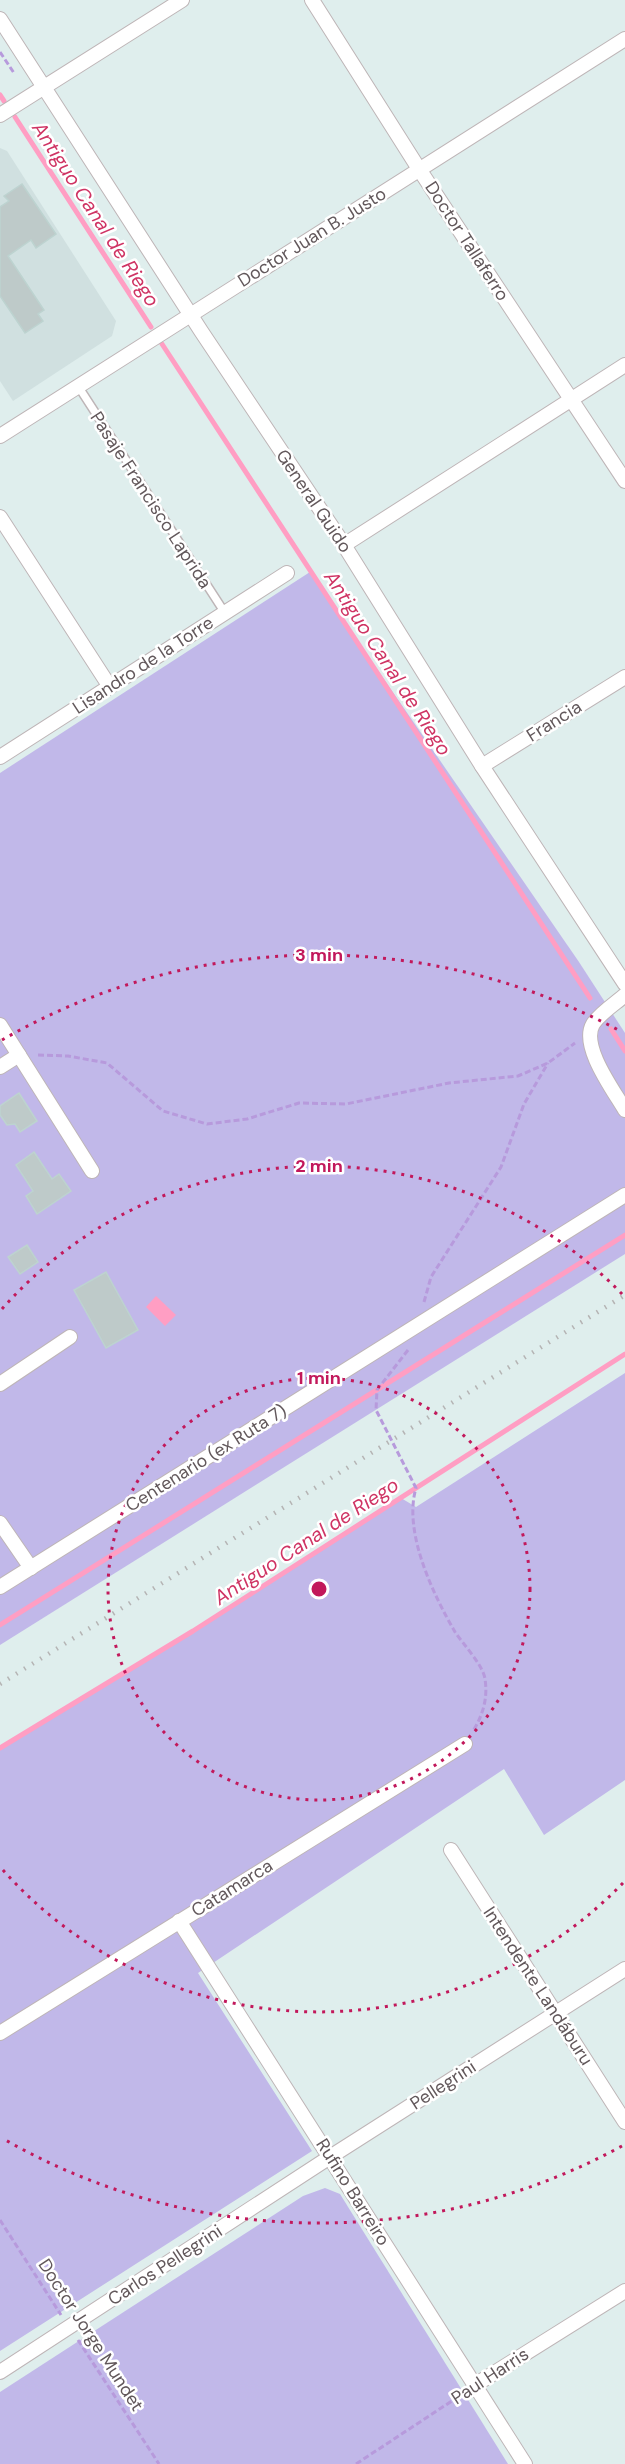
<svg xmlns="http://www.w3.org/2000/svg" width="625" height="2464" viewBox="0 0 625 2464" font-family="'DM Sans',sans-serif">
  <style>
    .education { fill: #d0e0e0 }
    .green { fill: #c1b8e9 }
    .water { fill: #ff9ec3 }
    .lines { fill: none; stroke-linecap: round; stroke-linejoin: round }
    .stream { stroke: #ff9ec3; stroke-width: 5 }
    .building { fill: #becac9; stroke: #bdd3d0; stroke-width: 1.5 }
    .lane-casing { stroke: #beb5b7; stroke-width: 10 }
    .street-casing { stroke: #beb5b7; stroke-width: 16 }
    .path { stroke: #b79adc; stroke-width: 3; stroke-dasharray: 6 3; stroke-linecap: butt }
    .lane { stroke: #fff; stroke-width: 7 }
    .street { stroke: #fff; stroke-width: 14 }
    .rail { stroke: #b5b4b4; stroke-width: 4.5; stroke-dasharray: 1.5 8; stroke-linecap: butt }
    .ring { fill: none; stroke: #c2185b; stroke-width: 3; stroke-dasharray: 3 6 }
    .labels { text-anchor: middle; stroke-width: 5; stroke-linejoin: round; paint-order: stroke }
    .street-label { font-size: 18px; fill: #62585b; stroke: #fff }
    .water-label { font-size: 20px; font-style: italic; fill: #cf3464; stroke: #fff }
    .centre { fill: #c2185b; stroke: #fff; stroke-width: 3 }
    .ring-label { font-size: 18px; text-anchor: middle; font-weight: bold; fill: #c2185b; stroke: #fff; stroke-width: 5; stroke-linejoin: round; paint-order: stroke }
  </style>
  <rect width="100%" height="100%" fill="#dfeeed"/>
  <polygon class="education" points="0,148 7,151 116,321 112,336 13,401 0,381"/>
  <g class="green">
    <polygon points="310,572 579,962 625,1033 625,1254 0,1645 0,773"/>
    <polygon points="625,1373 625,1780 544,1835 504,1769 198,1973 312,2151 0,2351 0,1748 193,1631 401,1498 416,1507"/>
    <polygon points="325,2188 340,2194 508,2464 0,2464 0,2392 303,2196"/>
  </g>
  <polygon class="water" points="156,1296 176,1315 165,1326 146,1307"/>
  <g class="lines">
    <g class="stream">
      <polyline points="0,95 4,101"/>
      <polyline points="15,117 151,327"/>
      <polyline points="162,344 590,998"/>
      <polyline points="611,1029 625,1051"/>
      <polyline points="0,1625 625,1235"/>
      <polyline points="0,1748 193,1631 625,1354"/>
    </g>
  </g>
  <g class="building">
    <polygon points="22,184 56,234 36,248 31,240 8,256 44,310 38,314 43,321 25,333 0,296 0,207 9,201 4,196"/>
    <polygon points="19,1093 37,1121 20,1132 15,1124 7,1125 0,1115 0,1106"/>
    <polygon points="34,1152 52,1179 59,1174 71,1191 37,1214 26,1196 33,1191 16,1165"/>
    <polygon points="27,1245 38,1262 20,1274 8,1257"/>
    <polygon points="106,1272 138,1330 106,1348 74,1290"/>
  </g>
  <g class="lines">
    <defs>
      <polyline id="lane" points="78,386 225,613"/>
      <g id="street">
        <polyline points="312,0 419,169 625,481"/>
        <polyline points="0,19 201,331 344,545 482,766 625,984"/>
        <polyline points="0,115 182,0"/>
        <polyline points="0,436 625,39"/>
        <polyline points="0,517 110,687"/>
        <polyline points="344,545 625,365"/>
        <polyline points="0,757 287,573"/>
        <polyline points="482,766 625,677"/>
        <path d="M625,995C616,1003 600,1013 593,1024C580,1046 614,1091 625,1110"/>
        <polyline points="0,1025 92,1171"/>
        <polyline points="0,1067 19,1055"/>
        <polyline points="0,1384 70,1337"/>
        <polyline points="0,1523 31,1568"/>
        <polyline points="0,1587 625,1195"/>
        <polyline points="451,1850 625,2122"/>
        <polyline points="179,1921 525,2464"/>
        <polyline points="0,2033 465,1744"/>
        <polyline points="0,2372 330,2157 625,1969"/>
        <polyline points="475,2385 625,2291"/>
      </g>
    </defs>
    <use href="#lane" class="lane-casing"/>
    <use href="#street" class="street-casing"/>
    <g class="path">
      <polyline points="0,52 14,73"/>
      <polyline points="38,1055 68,1056 107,1063 163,1111 207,1124 247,1119 299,1103 346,1104 449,1083 518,1076 548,1063 575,1043"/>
      <polyline points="424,1302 431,1277 501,1167 524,1104 548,1063"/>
      <path d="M408,1350L377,1390L376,1410L416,1488C403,1532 433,1594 455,1632C463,1644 483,1665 485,1679C488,1698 483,1715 473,1731"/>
      <polyline points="0,2220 61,2315"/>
      <polyline points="78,2340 159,2464"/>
      <polyline points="356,2464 464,2393"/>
    </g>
    <use href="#lane" class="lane"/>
    <use href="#street" class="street"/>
    <polyline class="rail" points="0,1684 625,1295"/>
  </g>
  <g class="ring">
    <circle cx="319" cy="1589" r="211"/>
    <path d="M623 1883A423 423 0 0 1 2 1869M2 1309A423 423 0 0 1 623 1295"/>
    <path d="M622 2146A634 634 0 0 1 2 2138M2 1040A634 634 0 0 1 622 1032"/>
  </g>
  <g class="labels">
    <g class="street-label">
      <text transform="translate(312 237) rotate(-32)" y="6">Doctor Juan B. Justo</text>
      <text transform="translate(467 241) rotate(57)" y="6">Doctor Tallaferro</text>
      <text transform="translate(151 500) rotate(57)" y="6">Pasaje Francisco Laprida</text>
      <text transform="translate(314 501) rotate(56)" y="6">General Guido</text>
      <text transform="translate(143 665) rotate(-33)" y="6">Lisandro de la Torre</text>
      <text transform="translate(554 721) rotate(-32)" y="6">Francia</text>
      <text transform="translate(206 1458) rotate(-32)" y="6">Centenario (ex Ruta 7)</text>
      <text transform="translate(232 1888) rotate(-32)" y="6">Catamarca</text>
      <text transform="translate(538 1986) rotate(57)" y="6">Intendente Landáburu</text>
      <text transform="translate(443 2085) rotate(-33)" y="6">Pellegrini</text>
      <text transform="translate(353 2192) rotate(58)" y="6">Rufino Barreiro</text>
      <text transform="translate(165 2265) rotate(-33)" y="6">Carlos Pellegrini</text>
      <text transform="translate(91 2335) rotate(57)" y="6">Doctor Jorge Mundet</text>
      <text transform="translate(490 2376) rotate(-33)" y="6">Paul Harris</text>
    </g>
    <g class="water-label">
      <text transform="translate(96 214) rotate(57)" y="7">Antiguo Canal de Riego</text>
      <text transform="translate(388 663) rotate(57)" y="7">Antiguo Canal de Riego</text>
      <text transform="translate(306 1541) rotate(-33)" y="7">Antiguo Canal de Riego</text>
    </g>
  </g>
  <circle cx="319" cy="1589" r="9" class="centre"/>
  <g class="ring-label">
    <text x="319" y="961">3 min</text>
    <text x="319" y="1172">2 min</text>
    <text x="319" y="1384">1 min</text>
  </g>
</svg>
